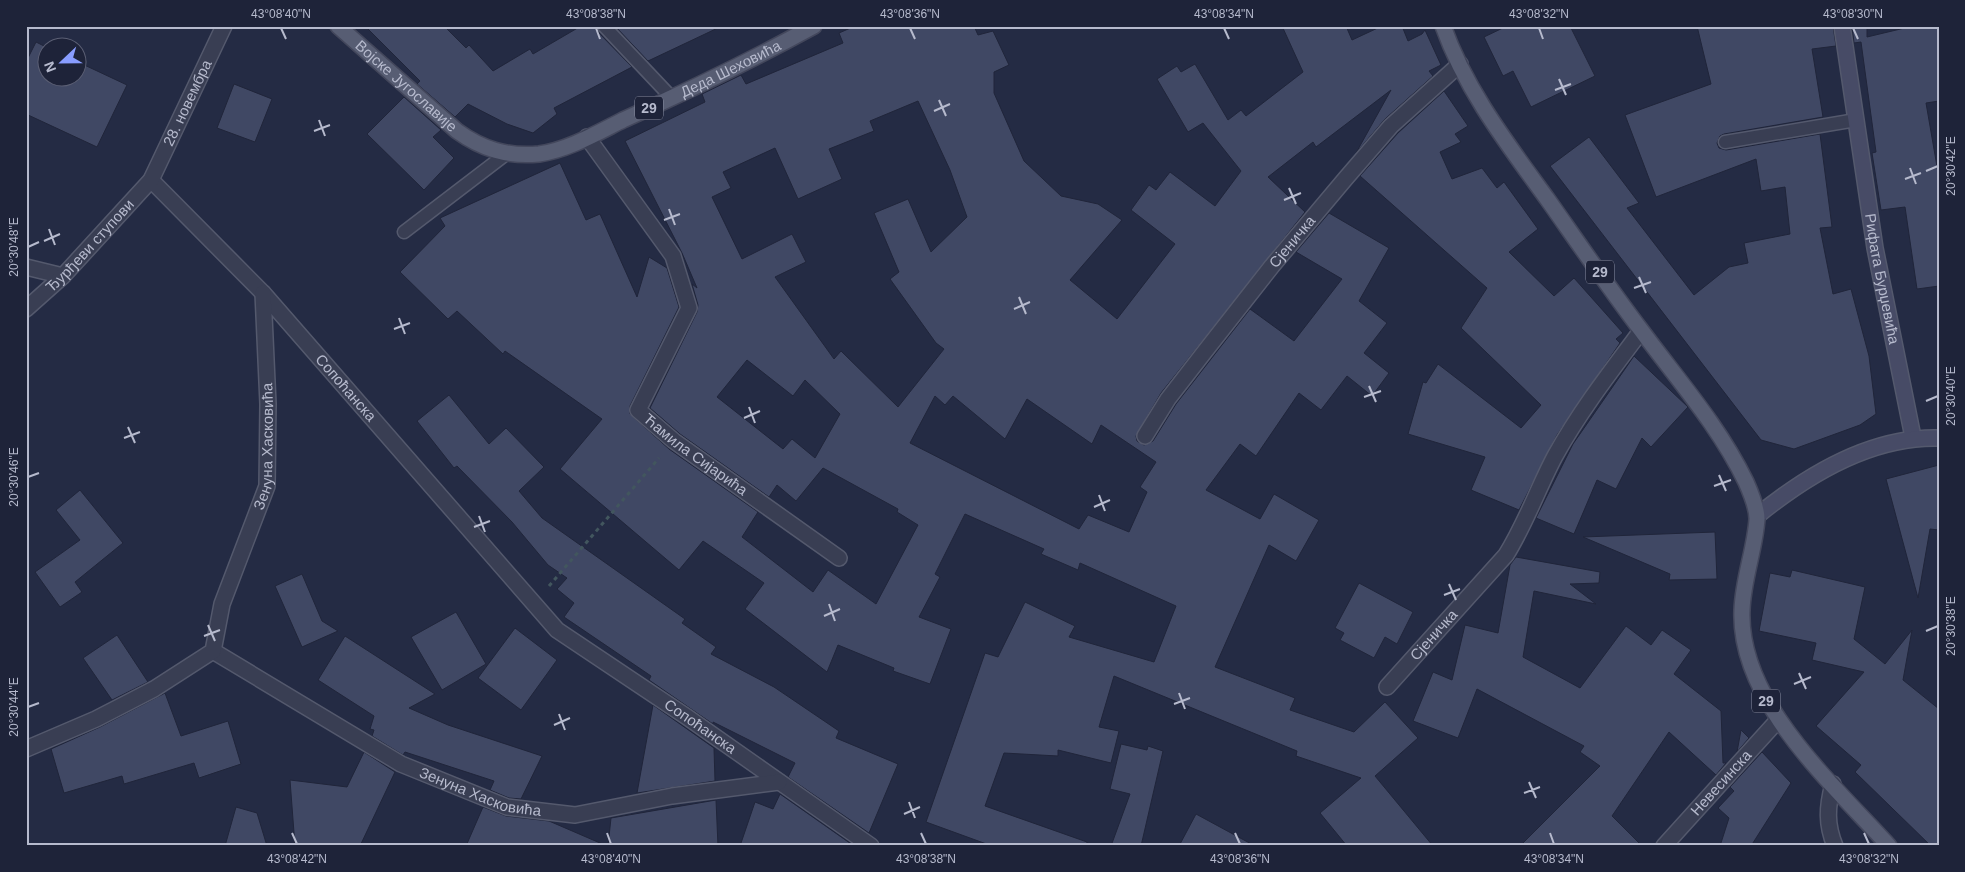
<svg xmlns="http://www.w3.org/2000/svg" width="1965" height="872" viewBox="0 0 1965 872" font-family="Helvetica,sans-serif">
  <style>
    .building { fill: #404864; stroke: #20253a; fill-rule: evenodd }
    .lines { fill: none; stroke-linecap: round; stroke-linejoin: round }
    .lane-casing { stroke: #54596d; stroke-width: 15 }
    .street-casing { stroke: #54596d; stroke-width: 18 }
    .secondary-casing { stroke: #54596d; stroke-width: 18 }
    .primary-casing { stroke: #43475c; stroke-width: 18 }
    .path { stroke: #42565e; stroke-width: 3; stroke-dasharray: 4 4; stroke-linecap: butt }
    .lane { stroke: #393e53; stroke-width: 12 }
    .street { stroke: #393e53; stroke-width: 15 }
    .secondary { stroke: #474b66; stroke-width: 15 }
    .primary { stroke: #575d73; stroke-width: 15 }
    .ticks { fill: none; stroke: #b6bacd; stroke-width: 2 }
    .labels { text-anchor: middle; stroke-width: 4; stroke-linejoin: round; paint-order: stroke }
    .shield { fill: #1e2339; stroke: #888da1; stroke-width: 1 }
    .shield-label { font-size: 14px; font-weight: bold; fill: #b6bacd }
    .street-label { font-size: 15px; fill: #b6bacd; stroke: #1e2339 }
    .neatline { fill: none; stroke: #b6bacd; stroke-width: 2 }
    .ticks-label { font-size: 12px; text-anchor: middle; fill: #b6bacd }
  </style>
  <rect width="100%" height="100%" fill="#242b44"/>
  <g class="building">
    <polygon points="365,26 444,26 466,48 469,45 493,71 530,49 533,54 581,26 596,26 598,32 632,67 554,108 557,114 533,133 507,124 468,104 455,117 417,84 420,81"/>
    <polygon points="615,26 722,26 648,61"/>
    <path d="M855,26H974L978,35L993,31L1009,65L994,72V93L1024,161L1061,196L1098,204L1122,220L1070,280L1117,319L1175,244L1131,210L1149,185L1156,190L1170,172L1215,206L1241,171L1203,123L1188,132L1157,79L1177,66L1181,72L1195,64L1228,120L1241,110L1246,116L1303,72L1282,26H1346L1352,40L1382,26H1402L1408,41L1422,34L1425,30L1441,65L1429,71L1433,76L1385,119L1356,153L1391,90L1316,147L1313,142L1268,177L1305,212L1161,393L1136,436L1137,441L1144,445L1153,441L1176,404L1250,309L1294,341L1342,279L1296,252L1329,213L1389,248L1359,301L1387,323L1364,353L1389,373L1372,396L1347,376L1321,410L1299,393L1256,456L1240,444L1206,490L1260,519L1274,494L1319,520L1296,561L1269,545L1215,667L1295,698L1290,710L1354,732L1385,702L1418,738L1375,776L1433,846H1347L1320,813L1361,778L1296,756L1297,751L1114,676L1099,727L1119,731L1111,763L1058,750V756L1004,753L985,806L1087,842V846H992L926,822L985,653L998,657L1025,602L1075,626L1069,637L1154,662L1176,606L1080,563L1078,570L1041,554L1044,549L965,514L935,574L940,577L919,617L951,629L930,684L893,671L894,668L838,645L827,672L745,609L764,583L703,541L679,570L560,469L602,419L505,351L503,354L457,311L448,319L400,272L445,226L440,218L560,163L586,220L600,214L637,297L649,257L667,268L679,307L630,406V414L669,449L758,512L742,537L813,592L828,570L876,604L918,525L897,512L898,509L823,468L796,501L777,485L769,497L680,434L650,408L697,312L698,305L692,284L697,288L682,253L625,141L705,102L702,94L741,75L746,84L843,43L839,33ZM918,101L950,170L967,217L931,252L908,199L874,213L899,272L890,279L936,343L944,349L898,407L841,351L834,359L775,277L806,262L792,234L742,259L712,197L731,188L723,172L775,148L798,199L842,179L829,149L874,131L870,121ZM747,360L793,396L805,380L840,414L815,458L792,439L783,449L717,397ZM935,396L945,405L953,396L1005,439L1027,399L1092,444L1101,425L1156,462L1140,487L1147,492L1129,532L1088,515L1079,529L910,443Z"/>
    <polygon points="1507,26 1570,26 1595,76 1531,107 1513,71 1503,76 1484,37"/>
    <polygon points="1697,26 1833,26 1836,46 1812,49 1823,117 1724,134 1720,136 1717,143 1719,148 1726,150 1820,134 1832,227 1820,228 1833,294 1851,289 1869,356 1876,414 1860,425 1794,449 1761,440 1550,166 1589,137 1639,203 1627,208 1694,295 1729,267 1748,263 1744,243 1790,234 1785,187 1761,191 1756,159 1656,197 1625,115 1711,84"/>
    <polygon points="1852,26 1867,26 1867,37 1913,26 1939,26 1939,101 1926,103 1939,178 1939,286 1917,289 1905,207 1881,210 1872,153 1876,152 1861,42 1854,43"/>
    <polygon points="36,42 48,48 48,78 78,78 78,62 127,85 97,147 26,114 26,62"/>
    <polygon points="234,84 272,99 255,142 217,128"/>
    <polygon points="1444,91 1468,126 1455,134 1461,142 1440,152 1452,179 1482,168 1497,188 1504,182 1538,229 1509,252 1554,296 1574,278 1623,333 1616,339 1620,343 1557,435 1519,510 1471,490 1485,457 1408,434 1423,382 1426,383 1438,364 1521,428 1541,405 1461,328 1487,288 1360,176 1398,133"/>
    <polygon points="404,97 441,130 433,137 454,158 424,190 367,134"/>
    <polygon points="1634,356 1688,407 1651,447 1642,438 1616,489 1597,480 1574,534 1536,518 1573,444"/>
    <polygon points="449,395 489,444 506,428 544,467 519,491 542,518 685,619 682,623 716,647 711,654 774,687 839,731 836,738 898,764 869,833 788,777 795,763 713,722 713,724 649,680 651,676 564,617 574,603 557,589 567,578 548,565 512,522 457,466 454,468 417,421"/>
    <polygon points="1939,465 1939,530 1930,529 1918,598 1886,479"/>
    <polygon points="80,490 123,543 75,582 82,592 60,607 35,572 80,540 56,510"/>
    <polygon points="1715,532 1717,579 1669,580 1670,574 1583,537"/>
    <polygon points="1516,557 1600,572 1599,583 1570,584 1596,604 1534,591 1523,657 1580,688 1626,626 1651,645 1662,630 1691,650 1674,674 1721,711 1723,763 1726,763 1716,775 1669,732 1612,816 1642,846 1520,846 1600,766 1580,752 1584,746 1477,689 1458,738 1413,721 1433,672 1452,680 1465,625 1498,633 1510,565"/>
    <polygon points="1792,570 1865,587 1854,639 1885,664 1912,630 1903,680 1939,709 1939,846 1931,846 1855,772 1861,765 1816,726 1864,672 1812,660 1816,643 1759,631 1770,573 1790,577"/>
    <polygon points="302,574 322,621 338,631 302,647 275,586"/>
    <polygon points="1359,583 1413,612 1397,644 1385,637 1374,658 1340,640 1344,633 1335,628"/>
    <polygon points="456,612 486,664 442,690 411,637"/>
    <polygon points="515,628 557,660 521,710 478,678"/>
    <polygon points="117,635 148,682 112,700 83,658"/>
    <polygon points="345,636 435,694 409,708 448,725 542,756 521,799 509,798 490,790 494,781 405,752 403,755 372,736 374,730 370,729 374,716 318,680"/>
    <polygon points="165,693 181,736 228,721 241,764 199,778 194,763 124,784 122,776 64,793 51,749 100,727"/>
    <polygon points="653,705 714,748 715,781 637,793"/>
    <polygon points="1741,730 1749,738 1737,752"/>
    <polygon points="1121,744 1147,750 1148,746 1163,751 1141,846 1111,846 1130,794 1110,789"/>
    <polygon points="364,752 395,772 360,846 295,846 290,780 347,787"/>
    <polygon points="1762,752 1791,783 1751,846 1720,846 1729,818 1718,808 1734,791 1730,787"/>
    <polygon points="780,794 854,846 740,846 755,802 773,809"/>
    <polygon points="716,800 718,846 608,846 611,818"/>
    <polygon points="236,807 257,813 267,846 225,846"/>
    <polygon points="483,807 506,816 549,821 607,846 466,846"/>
    <polygon points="1196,814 1255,846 1179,846"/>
  </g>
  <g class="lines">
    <defs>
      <g id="lane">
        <polyline points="604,26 672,98"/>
        <polyline points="1725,142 1856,120"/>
        <polyline points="404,232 506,154"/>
      </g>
      <g id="street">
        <path id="s1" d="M587,137L673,256L689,308L638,410L674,441L839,558"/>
        <path id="s2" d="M151,180L263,293L557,630L687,717L871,846"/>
        <polyline points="26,267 63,276"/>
        <path id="s3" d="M26,309L63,276L151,180L224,26"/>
        <path id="s4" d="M1145,436L1168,399L1206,350L1272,266L1346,178L1391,126L1460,64"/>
        <path id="s5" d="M213,651L401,764L507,807L575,815L672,796L779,782"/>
        <path id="s6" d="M1387,687L1506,555C1526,523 1538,488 1555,456C1580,411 1611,371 1641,331"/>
        <path id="s7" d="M26,749L96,719L154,689L213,651L222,604L267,486L268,404L263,293"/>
        <path d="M1833,784C1827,807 1826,824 1835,846"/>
        <path id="s8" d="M1664,846L1778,720"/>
      </g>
      <g id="secondary">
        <path id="s9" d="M1842,26L1875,248L1913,437"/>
        <path d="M1757,516C1807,475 1872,436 1939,438"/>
      </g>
      <g id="primary">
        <path id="s10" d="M338,26L457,131C482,149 507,157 539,154C568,150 597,133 623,120C688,91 752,60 814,26"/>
        <path d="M1443,26C1466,91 1509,146 1548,200C1579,244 1609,288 1641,330C1678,380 1719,426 1746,482C1750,491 1757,508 1757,519C1755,549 1743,579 1742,610C1738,701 1832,783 1889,846"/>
      </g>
    </defs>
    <use href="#lane" class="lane-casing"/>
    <use href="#street" class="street-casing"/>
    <use href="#secondary" class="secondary-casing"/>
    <use href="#primary" class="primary-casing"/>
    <polyline class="path" points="549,586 659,458"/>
    <use href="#lane" class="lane"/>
    <use href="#street" class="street"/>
    <use href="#secondary" class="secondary"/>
    <use href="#primary" class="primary"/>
  </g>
  <path class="ticks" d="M281,28L286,39M596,28L600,39M910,28L915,39M1224,28L1229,39M1539,28L1543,39M1853,28L1858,39M1559,79L1566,95M1555,90L1571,84M939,100L946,116M934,111L950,104M319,120L325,136M314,131L330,125M1910,168L1916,184M1926,171L1938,166M1905,179L1921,173M1289,188L1296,204M1284,200L1301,193M669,209L675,225M664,220L680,214M49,229L55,245M44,241L60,234M28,247L39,242M1639,277L1646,293M1634,288L1651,282M1019,297L1026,314M1014,309L1030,302M399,318L405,334M394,329L410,323M1369,386L1376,402M1364,397L1381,391M1926,401L1938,396M749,407L755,423M744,418L760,411M128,427L135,443M124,438L140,432M1719,475L1726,491M28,477L39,473M1714,486L1731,480M1099,495L1105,511M1094,507L1110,500M479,516L485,532M474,527L490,521M1449,584L1456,600M1444,595L1460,589M829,604L835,621M824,616L840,609M208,625L215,641M1926,631L1938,626M204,636L220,630M1799,673L1806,689M1794,684L1811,677M1179,693L1185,709M1174,704L1190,698M28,707L39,703M559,714L565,730M554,725L570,718M1529,782L1536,798M1524,793L1540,787M909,802L915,818M904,814L920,807M292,833L297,844M607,833L611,844M921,833L926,844M1235,833L1240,844M1550,833L1554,844M1864,833L1869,844"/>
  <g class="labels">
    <g class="shield">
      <rect x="635" y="96.5" width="28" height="23" rx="4"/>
      <rect x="1586" y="260.5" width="28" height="23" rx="4"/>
      <rect x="1752" y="689.5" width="28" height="23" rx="4"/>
    </g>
    <g class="shield-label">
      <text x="649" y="113">29</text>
      <text x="1600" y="277">29</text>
      <text x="1766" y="706">29</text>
    </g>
    <g class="street-label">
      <text dy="5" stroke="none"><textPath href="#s10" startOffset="456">Деда Шеховића</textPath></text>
      <text dy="5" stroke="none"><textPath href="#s10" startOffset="91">Војске Југославије</textPath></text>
      <text dy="5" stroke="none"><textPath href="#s3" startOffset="265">28. новембра</textPath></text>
      <text dy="5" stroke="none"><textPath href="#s4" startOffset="244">Сјеничка</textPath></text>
      <text dy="5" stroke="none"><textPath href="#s3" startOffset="90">Ђурђеви ступови</textPath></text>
      <text dy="5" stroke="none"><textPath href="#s9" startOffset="256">Рифата Бурџевића</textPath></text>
      <text dy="5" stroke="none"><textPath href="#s2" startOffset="285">Сопоћанска</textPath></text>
      <text dy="5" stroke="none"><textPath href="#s7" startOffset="425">Зенуна Хасковића</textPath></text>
      <text dy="5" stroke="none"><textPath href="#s1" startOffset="388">Ћамила Сијарића</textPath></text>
      <text dy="5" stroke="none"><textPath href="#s6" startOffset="70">Сјеничка</textPath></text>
      <text dy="5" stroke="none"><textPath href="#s2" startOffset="779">Сопоћанска</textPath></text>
      <text dy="5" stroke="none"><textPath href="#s8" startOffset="85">Невесинска</textPath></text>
      <text dy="5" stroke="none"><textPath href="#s5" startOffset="304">Зенуна Хасковића</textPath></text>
    </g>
  </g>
  <rect width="1965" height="872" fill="none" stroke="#1e2339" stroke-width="55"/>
  <g transform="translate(62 62) rotate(248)"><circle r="24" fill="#1e2339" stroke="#5b5f74"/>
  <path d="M0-4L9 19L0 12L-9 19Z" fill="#899dff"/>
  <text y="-8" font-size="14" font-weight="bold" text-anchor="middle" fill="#b6bacd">N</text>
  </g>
  <rect x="28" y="28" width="1910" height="816" class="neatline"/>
  <g class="ticks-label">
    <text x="281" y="18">43°08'40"N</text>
    <text x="596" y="18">43°08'38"N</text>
    <text x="910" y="18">43°08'36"N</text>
    <text x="1224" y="18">43°08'34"N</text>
    <text x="1539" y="18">43°08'32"N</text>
    <text x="1853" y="18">43°08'30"N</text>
    <text transform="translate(1951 166) rotate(-90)" y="4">20°30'42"E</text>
    <text transform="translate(14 247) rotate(-90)" y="4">20°30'48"E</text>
    <text transform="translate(1951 396) rotate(-90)" y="4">20°30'40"E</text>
    <text transform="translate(14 477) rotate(-90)" y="4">20°30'46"E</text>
    <text transform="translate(1951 626) rotate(-90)" y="4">20°30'38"E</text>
    <text transform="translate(14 707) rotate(-90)" y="4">20°30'44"E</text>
    <text x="297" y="863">43°08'42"N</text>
    <text x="611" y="863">43°08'40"N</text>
    <text x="926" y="863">43°08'38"N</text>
    <text x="1240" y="863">43°08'36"N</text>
    <text x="1554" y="863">43°08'34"N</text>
    <text x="1869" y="863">43°08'32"N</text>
  </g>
</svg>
